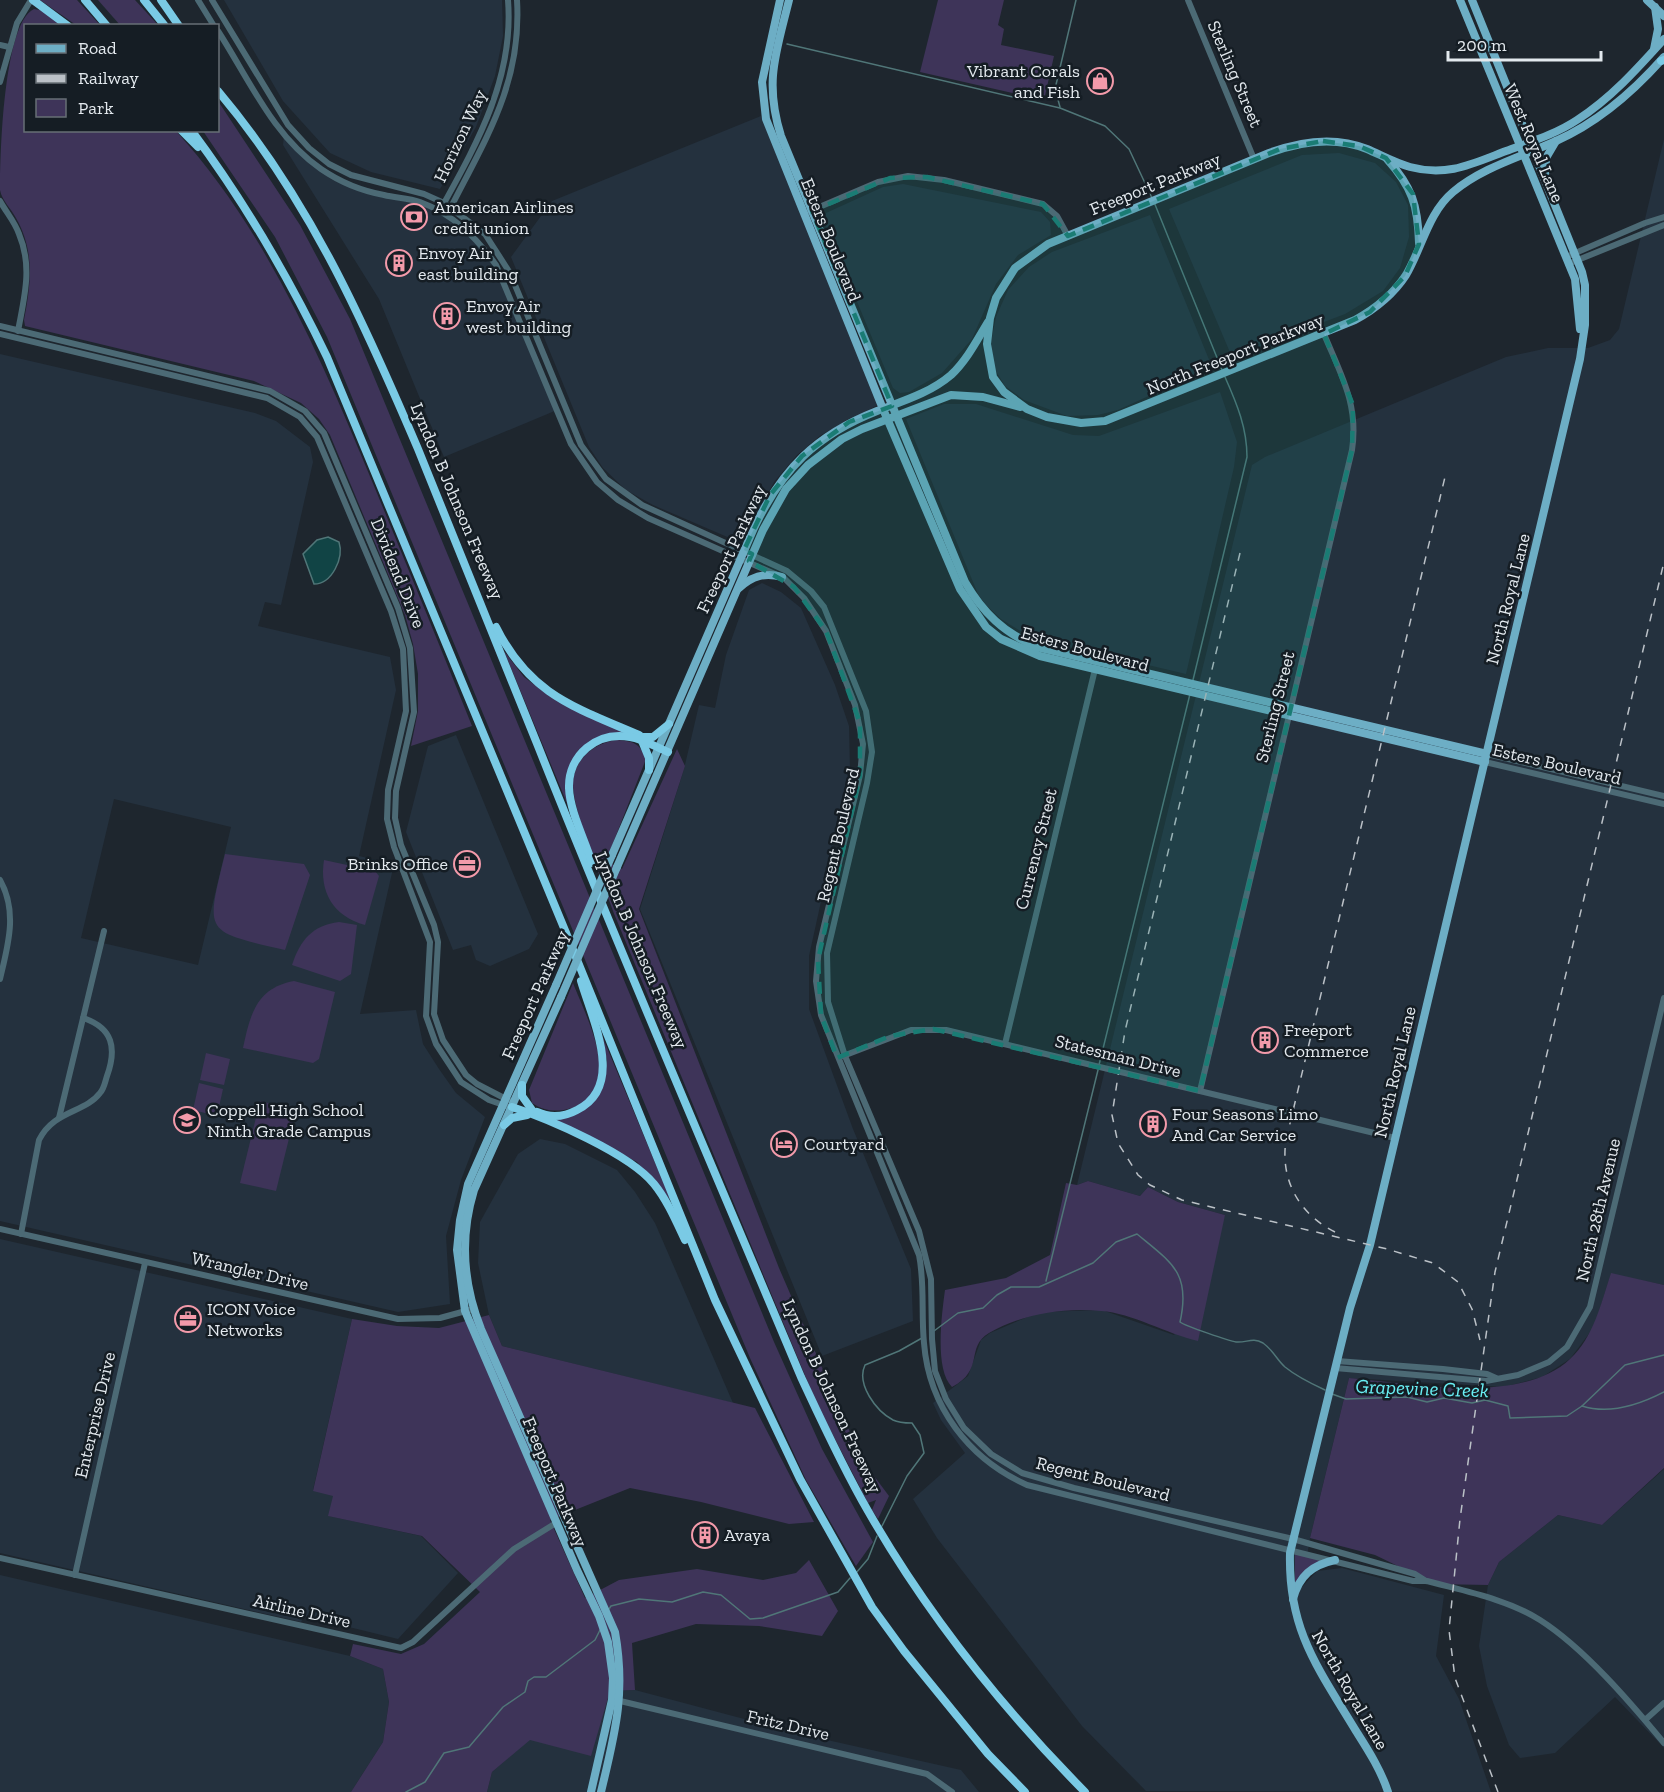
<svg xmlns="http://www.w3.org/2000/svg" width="1664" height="1792" viewBox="0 0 1664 1792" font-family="'Zilla Slab',serif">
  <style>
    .built { fill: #24313e; fill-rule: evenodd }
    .green { fill: #3e3459 }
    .water { fill: #114445; stroke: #507678; stroke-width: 1.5 }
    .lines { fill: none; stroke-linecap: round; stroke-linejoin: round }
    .stream { stroke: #507678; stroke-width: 1.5 }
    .minor { stroke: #4c6a75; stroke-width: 6 }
    .major { stroke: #6daec5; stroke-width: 8 }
    .highway { stroke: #7acae5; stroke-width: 8 }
    .rail { stroke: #bbc1c7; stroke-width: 1.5; stroke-dasharray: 8 8; stroke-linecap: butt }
    .major-bridge { stroke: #6daec5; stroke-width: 8 }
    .marked { fill: #1a7c74; fill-opacity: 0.2; stroke: #1a7c74; stroke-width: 4.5; stroke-dasharray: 12 8; stroke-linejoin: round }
    .labels { text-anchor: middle; stroke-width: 5; stroke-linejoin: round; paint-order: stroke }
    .poi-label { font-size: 18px; fill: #e3e9ee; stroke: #151d24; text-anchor: start }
    .street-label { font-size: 18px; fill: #e3e9ee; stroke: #151d24 }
    .water-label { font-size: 20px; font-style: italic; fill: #69eff4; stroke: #151d24 }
  </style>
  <rect width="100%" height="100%" fill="#1e262e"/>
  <g class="built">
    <polygon points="224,0 502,0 503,36 495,76 476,127 440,189 371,172 330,153 283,101"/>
    <polygon points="761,116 878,405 821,435 797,455 774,482 744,539 739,542 653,505 626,490 603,468 589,447 511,257 552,201"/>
    <polygon points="284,136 295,147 344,182 411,200 442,212 488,252 557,410 444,457 379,299 283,145"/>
    <polygon points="1664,139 1664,1285 1611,1274 1594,1327 1570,1359 1542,1377 1504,1387 1349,1378 1310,1538 1302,1587 1317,1571 1342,1568 1444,1595 1436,1656 1459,1699 1491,1792 1146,1791 1082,1726 937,1538 913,1499 965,1453 941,1420 933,1403 968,1376 981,1340 990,1333 1039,1312 1102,1310 1174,1335 1225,1215 1178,1202 1148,1187 1140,1196 1088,1181 1077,1185 1252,465 1265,457 1506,357 1548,348 1588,348 1610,340 1619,329"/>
    <polygon points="1339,153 1375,163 1396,182 1408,205 1409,237 1400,268 1383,291 1345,314 1232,357 1169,209 1302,155"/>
    <polygon points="903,184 1041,212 1050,222 1051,235 1018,255 996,284 972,339 942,373 909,392 900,393 893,388 823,220 826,213 883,187"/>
    <polygon points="1150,215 1212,367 1118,410 1098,415 1067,416 1024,400 1005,386 994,368 991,342 996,317 1008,290 1029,267 1052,252"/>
    <path d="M0,354L255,413L276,421L310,447L313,462L281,605L265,602L258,626L390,657L396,690L359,856L394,864L360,1014L416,1010L423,1044L439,1069L456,1093L485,1117L461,1180L446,1236L450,1304L398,1312L0,1221ZM114,799L231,827L198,965L81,938Z"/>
    <polygon points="1220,392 1237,442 1234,467 1186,674 1030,637 1001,619 986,605 978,594 906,419 944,404 976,404 1073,435 1099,436"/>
    <polygon points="762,583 781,592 801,608 835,685 849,726 850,770 809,956 809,1009 853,1129 911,1269 913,1321 822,1356 640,909 684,769 699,705 715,708 726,655 749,590"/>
    <polygon points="456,735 538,934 529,949 490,966 476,960 471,945 453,950 406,832 428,746"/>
    <polygon points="540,1139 565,1144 617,1170 635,1192 655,1223 733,1403 502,1346 489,1315 478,1263 480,1222 518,1154"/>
    <polygon points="0,1239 352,1319 313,1490 334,1495 329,1516 421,1536 458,1573 398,1639 304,1616 301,1622 0,1553"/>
    <polygon points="1664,1469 1664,1748 1615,1697 1555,1753 1520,1758 1509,1745 1487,1686 1479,1646 1488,1585 1499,1562 1558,1515 1602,1525"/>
    <polygon points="0,1575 350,1656 383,1669 389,1702 383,1742 351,1792 0,1792"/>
    <polygon points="635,1690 805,1735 961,1770 979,1792 487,1792 492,1772 530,1739 610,1691"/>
  </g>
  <g class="green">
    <polygon points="40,0 77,0 100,25 76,25"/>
    <polygon points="98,0 135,0 158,25 120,25"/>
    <polygon points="938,0 1004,0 998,25 1004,29 1001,45 1054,56 1044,100 920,72"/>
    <path d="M34,9L40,10L63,25L26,26V130L176,131C268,232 322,361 374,486C407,566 440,646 472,726L411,746L418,711V674L413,644L405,615L330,435L319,419L301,403L254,381L25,326L24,320C31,284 35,251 16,218C11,208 2,201 0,190C0,158 3,23 34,9Z"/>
    <polygon points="218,101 300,225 350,319 774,1342 822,1449 873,1542 856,1566 806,1480 750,1358 327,337 275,237 203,131 218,130"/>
    <polygon points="504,651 524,677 548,695 627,732 575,756 571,813"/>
    <path d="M617,740C633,741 640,743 646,759L606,861L622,869L677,749L685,766L639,909L779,1268L862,1460L889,1496L878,1519L872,1510L876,1500L868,1503L816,1402L615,916C605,887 570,806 573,780C577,756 595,743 617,740Z"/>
    <path d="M225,854L304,864L310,875L285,950C204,931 205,935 225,854Z"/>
    <path d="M324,860L375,871L379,876L365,925C333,916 319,892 324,860Z"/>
    <path d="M339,922L357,925L351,974L340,981L292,965C300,940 313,925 339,922Z"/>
    <path d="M294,981L335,992L319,1059L313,1063L243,1048C250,1015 256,988 294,981Z"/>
    <path d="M573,983C586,1017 626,1089 572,1108C558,1112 545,1112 532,1103L529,1090Z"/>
    <polygon points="603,1038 671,1201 637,1162 553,1118 568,1116 603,1086 607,1060 601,1039"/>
    <polygon points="206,1053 230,1059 224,1085 200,1080"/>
    <polygon points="199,1083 223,1089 217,1116 193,1110"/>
    <polygon points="260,1101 296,1110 276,1191 240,1183"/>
    <path d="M1088,1181L1140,1196L1148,1187L1178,1202L1225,1215L1198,1341C1167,1334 1132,1313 1101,1311C1064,1307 1022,1314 989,1333C965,1347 985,1370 952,1387C934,1370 942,1313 945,1290L1006,1278L1050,1255L1066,1183L1077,1185Z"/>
    <path d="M1611,1273L1664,1285V1468L1602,1525L1558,1515L1499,1562L1488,1585L1435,1584L1375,1555L1310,1538L1349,1378C1411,1383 1520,1406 1570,1359C1594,1337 1601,1303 1611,1273Z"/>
    <polygon points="489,1315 502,1346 755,1408 814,1522 789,1524 701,1502 630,1488 550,1520 585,1598 619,1580 697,1569 763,1580 796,1573 809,1560 838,1611 822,1636 759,1626 696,1624 632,1643 635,1690 610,1691 591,1756 530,1740 492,1772 487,1792 351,1792 383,1742 389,1702 383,1669 350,1656 353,1644 401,1654 424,1644 480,1592 422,1536 328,1516 333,1496 313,1491 352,1319 397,1326 439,1328"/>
    <polygon points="1295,1554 1321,1560 1295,1586"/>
  </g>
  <path class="water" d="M328,537L339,542C344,558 332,584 314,584L303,554L317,540Z"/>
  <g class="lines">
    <g class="stream">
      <polyline points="787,44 1060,108 1105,126 1129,149 1152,198"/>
      <polyline points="1060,107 1055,89 1076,0"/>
      <polyline points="1154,202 1222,370"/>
      <path d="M1193,680L1247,457C1247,428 1237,404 1225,377"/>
      <polyline points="1099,1065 1190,694"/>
      <polyline points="1046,1281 1098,1070"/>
      <path d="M934,1331L958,1313L983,1308L997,1295L1011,1287H1039L1093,1263L1116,1242L1137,1234C1172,1263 1191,1273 1180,1322C1185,1326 1230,1341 1236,1342C1247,1343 1252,1337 1263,1343C1273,1350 1277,1360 1285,1367C1296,1376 1312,1384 1325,1390"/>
      <polyline points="1332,1394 1346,1399 1407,1397 1427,1402 1444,1398 1472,1403 1485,1400 1508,1406 1510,1418 1567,1416 1582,1406 1625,1365 1664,1355"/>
      <path d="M1582,1406C1610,1415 1639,1405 1664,1392"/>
      <path d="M882,1526L907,1476L924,1453L920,1435L912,1423C907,1423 899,1423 893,1420C876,1411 856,1384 865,1365L899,1351L922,1338"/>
      <polyline points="856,1573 868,1559 877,1536"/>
      <polyline points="609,1609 611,1606 639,1599 672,1602 703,1592 721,1595 750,1619 763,1618 838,1592 850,1578"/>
      <polyline points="406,1792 425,1782 444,1753 469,1747 503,1707 525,1692 528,1681 534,1677 546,1677 595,1640 600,1630"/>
    </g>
    <g class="minor">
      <polyline points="198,0 214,26"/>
      <polyline points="212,0 288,125 309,148 329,164 351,175 424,194 444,203 485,234 510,273 581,445 606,479 642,505 787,571 811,591 824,607 866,711 872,752 867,783 827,953 828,1002 845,1056 919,1231 931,1279 932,1339 935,1371 946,1399 964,1428 991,1454 1022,1473 1074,1488 1293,1539 1415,1574 1426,1581"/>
      <polyline points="1188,0 1254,159"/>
      <path d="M218,31C249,79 273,136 321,169C340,182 362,191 384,195C396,198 408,198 420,202C453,214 476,237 496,265L571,444L597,482L618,500L648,518L784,578L804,598L826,631L855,705L863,744L860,775L819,947L816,981L821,1015L919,1255C925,1285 921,1313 924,1343C929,1407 969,1459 1027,1485L1413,1581H1427C1464,1591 1507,1599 1540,1620C1584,1648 1630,1702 1664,1743"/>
      <polyline points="0,45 9,47"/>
      <polyline points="0,82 17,23 31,0"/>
      <path d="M0,201C6,212 15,222 19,234C33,267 24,298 18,331"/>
      <path d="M443,205C479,140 514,76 508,0"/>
      <path d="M450,209C486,138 522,83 517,0"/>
      <polyline points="810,211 878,182 908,176 944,180 1043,204 1057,216 1068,236"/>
      <polyline points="1566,257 1645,223 1664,217"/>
      <polyline points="1568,264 1664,225"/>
      <polyline points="0,326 270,391 305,411 324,433 398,608 410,648 414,712 396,791 395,818 401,845 434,925 438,942 434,1014 443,1040 466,1075 477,1084 508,1100"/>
      <polyline points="0,334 267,398 300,417 317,437 391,611 403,649 406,711 388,790 387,819 394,847 430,942 426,1016 436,1044 461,1082 489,1100 506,1106"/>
      <polyline points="1487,754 1664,796"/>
      <polyline points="1485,762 1664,804"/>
      <path d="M0,880C18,912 8,945 0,979"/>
      <polyline points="1005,1044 1097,661"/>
      <polyline points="843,1056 911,1030 946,1030 1395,1138"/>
      <path d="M1200,1091L1352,450C1359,405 1341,375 1324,334"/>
      <polyline points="59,1118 104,931"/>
      <polyline points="0,1229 398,1319 440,1318 473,1309"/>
      <path d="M21,1234L39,1140C54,1110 85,1113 100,1093C104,1089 105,1082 107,1076C117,1048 113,1028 83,1018"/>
      <polyline points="1337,1361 1443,1369 1487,1374 1496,1378"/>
      <polyline points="1335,1368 1486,1381 1518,1375 1549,1362 1567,1347 1590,1307 1664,998"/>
      <polyline points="0,1558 401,1648 413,1642 514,1549 556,1523"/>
      <polyline points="75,1575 145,1263"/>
      <polyline points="616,1700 927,1774 952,1792"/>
      <polyline points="1645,1720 1664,1703"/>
    </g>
    <g class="major">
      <polyline points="780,0 762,82 766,119 883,409 960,589 986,627 1001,639 1040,656 1485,762"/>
      <path d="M789,0C776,53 764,82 781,136L965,582C983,613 1004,633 1037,647L1487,754"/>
      <polyline points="1460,0 1575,279 1580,329"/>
      <polyline points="1647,0 1664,16"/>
      <path d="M1664,39C1637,69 1611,98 1577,120C1556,134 1530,142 1506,151C1472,164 1447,177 1410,167C1395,163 1381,155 1367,149C1335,136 1301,141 1269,153L1048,244L1015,268L996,298L990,318L987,344L993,377L1004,392L1027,409L1047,417L1081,423L1105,421L1355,320C1375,309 1393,295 1406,275C1422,248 1428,213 1453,192C1483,167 1521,157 1556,141C1597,123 1634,91 1664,57"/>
      <polyline points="1654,49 1658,29 1655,7"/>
      <path d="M1387,159C1412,187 1418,205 1419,243"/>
      <polyline points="1545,177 1546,158 1556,141"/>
      <path d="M739,588C752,576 765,572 782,577"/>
      <path d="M612,855L754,528C782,469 816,435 877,411C903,401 930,393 951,375C967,360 977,340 988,322"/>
      <polyline points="617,867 763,530 786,489 808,465 842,439 862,429 951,395 983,397 1020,407"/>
      <polyline points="556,985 468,1184 460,1220 457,1250 465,1311 577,1570 599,1616 608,1642 613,1678 612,1700 591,1792"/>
      <path d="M561,997L474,1190C460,1236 463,1284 481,1329L615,1632C626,1694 615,1733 601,1792"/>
      <path d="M1293,1599C1299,1576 1312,1565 1335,1560"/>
      <path d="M1388,1792C1381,1770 1368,1750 1356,1731C1318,1668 1288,1630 1290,1553L1350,1308L1370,1245L1580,359L1585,325V285L1582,272L1472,0"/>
    </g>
    <g class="highway">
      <polyline points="33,0 68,26"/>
      <polyline points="85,0 107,26"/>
      <polyline points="144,0 165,26"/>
      <polyline points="161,0 179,26"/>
      <polyline points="1661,61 1664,60"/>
      <path d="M218,91C309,199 363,320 418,449C459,548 499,647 538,746C622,958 713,1167 801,1377C822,1422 843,1468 868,1511C927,1614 1002,1708 1085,1792"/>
      <polyline points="181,130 198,147"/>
      <path d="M191,130C244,201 289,278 327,357L569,940L715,1300L800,1479L872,1607L904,1651L988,1754L1025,1792"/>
      <path d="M496,627C529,694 574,707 639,735"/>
      <polyline points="643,737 653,737 669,724"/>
      <polyline points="642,741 649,758 649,770"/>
      <path d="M592,863C585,840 570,812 569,788C568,755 597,731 630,737C643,739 656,747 668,752"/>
      <polyline points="522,1085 522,1096 532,1110"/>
      <path d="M512,1107C549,1119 630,1154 654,1184C667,1200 676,1221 685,1240"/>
      <path d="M537,1112C550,1118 564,1117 577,1110C626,1086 592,1019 581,981"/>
      <polyline points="504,1125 512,1118 527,1115"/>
    </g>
    <g class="rail">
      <polyline points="1240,553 1125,1031 1112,1115 1118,1143 1138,1175 1150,1185 1182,1200 1387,1249 1433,1263 1458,1282 1472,1309 1480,1340"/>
      <path d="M1335,1232C1299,1214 1280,1180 1286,1140L1445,477"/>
      <polyline points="1498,1792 1455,1678 1449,1630 1460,1519 1495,1272 1664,562"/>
    </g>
    <g class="major-bridge">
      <polyline points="556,985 612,855"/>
      <polyline points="561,997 617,867"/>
    </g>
  </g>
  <path class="marked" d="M1323,141L1359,146L1386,158L1413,194L1419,244L1405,276L1370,312L1324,334L1353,405L1352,450L1200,1091L933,1029L890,1036L837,1058L821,1015L818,960L860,775V723L826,631L794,587L749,561L752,554L744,550L770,495L802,456L849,422L892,406L812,211L890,178L927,177L1043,204L1068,236L1280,149Z"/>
  <defs>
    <symbol id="shop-ring" viewBox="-11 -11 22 22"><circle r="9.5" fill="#151d24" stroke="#f39aaa" stroke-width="1.5"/><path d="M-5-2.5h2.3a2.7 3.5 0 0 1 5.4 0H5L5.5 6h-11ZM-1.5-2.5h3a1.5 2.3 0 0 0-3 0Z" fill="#f39aaa"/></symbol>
    <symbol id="bank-ring" viewBox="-11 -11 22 22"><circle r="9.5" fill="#151d24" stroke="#f39aaa" stroke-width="1.5"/><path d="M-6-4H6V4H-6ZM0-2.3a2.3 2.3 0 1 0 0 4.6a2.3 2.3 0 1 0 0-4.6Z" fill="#f39aaa"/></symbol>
    <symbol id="building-ring" viewBox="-11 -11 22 22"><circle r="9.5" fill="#151d24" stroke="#f39aaa" stroke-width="1.5"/><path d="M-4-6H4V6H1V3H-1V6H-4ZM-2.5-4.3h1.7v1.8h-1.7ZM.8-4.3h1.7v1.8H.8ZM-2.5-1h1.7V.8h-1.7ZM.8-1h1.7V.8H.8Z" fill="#f39aaa"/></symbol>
    <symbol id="office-ring" viewBox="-11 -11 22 22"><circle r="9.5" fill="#151d24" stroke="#f39aaa" stroke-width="1.5"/><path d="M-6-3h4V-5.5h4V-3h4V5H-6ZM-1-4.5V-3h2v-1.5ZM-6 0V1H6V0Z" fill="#f39aaa"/></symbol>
    <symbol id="school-ring" viewBox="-11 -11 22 22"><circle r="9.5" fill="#151d24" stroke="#f39aaa" stroke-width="1.5"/><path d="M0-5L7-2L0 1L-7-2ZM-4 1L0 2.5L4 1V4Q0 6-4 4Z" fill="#f39aaa"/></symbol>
    <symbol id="hotel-ring" viewBox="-11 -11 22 22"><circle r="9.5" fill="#151d24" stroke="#f39aaa" stroke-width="1.5"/><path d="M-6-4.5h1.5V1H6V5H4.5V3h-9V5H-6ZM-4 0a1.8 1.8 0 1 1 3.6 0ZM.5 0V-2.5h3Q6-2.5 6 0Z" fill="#f39aaa"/></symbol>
  </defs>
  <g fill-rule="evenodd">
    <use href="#shop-ring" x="1085" y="66" width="30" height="30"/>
    <use href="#bank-ring" x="399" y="202" width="30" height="30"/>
    <use href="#building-ring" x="384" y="248" width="30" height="30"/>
    <use href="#building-ring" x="432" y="301" width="30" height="30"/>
    <use href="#office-ring" x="452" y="849" width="30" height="30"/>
    <use href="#building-ring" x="1250" y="1025" width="30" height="30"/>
    <use href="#school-ring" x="172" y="1105" width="30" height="30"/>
    <use href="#building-ring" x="1138" y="1109" width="30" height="30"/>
    <use href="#hotel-ring" x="769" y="1129" width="30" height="30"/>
    <use href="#office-ring" x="173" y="1304" width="30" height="30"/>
    <use href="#building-ring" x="690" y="1520" width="30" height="30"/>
  </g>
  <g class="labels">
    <g class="poi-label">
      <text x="1080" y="77" text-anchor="end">Vibrant Corals<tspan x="1080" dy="21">and Fish</tspan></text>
      <text x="434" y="213">American Airlines<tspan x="434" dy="21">credit union</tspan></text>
      <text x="418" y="259">Envoy Air<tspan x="418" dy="21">east building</tspan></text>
      <text x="466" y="312">Envoy Air<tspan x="466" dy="21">west building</tspan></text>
      <text x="448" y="870" text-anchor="end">Brinks Office</text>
      <text x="1284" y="1036">Freeport<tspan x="1284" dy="21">Commerce</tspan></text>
      <text x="207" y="1116">Coppell High School<tspan x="207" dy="21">Ninth Grade Campus</tspan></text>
      <text x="1172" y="1120">Four Seasons Limo<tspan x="1172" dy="21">And Car Service</tspan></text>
      <text x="804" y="1150">Courtyard</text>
      <text x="207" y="1315">ICON Voice<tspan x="207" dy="21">Networks</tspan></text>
      <text x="724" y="1541">Avaya</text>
    </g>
    <g class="street-label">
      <text transform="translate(1235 74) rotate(67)" y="6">Sterling Street</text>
      <text transform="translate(460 136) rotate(-65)" y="6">Horizon Way</text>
      <text transform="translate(1534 143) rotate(67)" y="6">West Royal Lane</text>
      <text transform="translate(1155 184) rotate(-22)" y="6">Freeport Parkway</text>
      <text transform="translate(831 240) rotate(68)" y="6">Esters Boulevard</text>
      <text transform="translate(1235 354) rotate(-22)" y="6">North Freeport Parkway</text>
      <text transform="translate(457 501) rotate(67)" y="6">Lyndon B Johnson Freeway</text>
      <text transform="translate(731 549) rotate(-65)" y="6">Freeport Parkway</text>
      <text transform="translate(398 573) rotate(68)" y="6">Dividend Drive</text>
      <text transform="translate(1508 599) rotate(-76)" y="6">North Royal Lane</text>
      <text transform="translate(1085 649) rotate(15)" y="6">Esters Boulevard</text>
      <text transform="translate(1275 707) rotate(-76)" y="6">Sterling Street</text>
      <text transform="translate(1557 764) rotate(13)" y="6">Esters Boulevard</text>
      <text transform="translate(838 835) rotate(-77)" y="6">Regent Boulevard</text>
      <text transform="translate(1036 849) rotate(-76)" y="6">Currency Street</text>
      <text transform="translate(641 950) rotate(67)" y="6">Lyndon B Johnson Freeway</text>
      <text transform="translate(535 995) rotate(-66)" y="6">Freeport Parkway</text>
      <text transform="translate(1118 1056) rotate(14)" y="6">Statesman Drive</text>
      <text transform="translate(1395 1072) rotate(-77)" y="6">North Royal Lane</text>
      <text transform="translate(1598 1210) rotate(-77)" y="6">North 28th Avenue</text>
      <text transform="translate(250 1271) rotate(13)" y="6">Wrangler Drive</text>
      <text transform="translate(832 1396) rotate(65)" y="6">Lyndon B Johnson Freeway</text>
      <text transform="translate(95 1415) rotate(-77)" y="6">Enterprise Drive</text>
      <text transform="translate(1103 1479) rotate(14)" y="6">Regent Boulevard</text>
      <text transform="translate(555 1482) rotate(67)" y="6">Freeport Parkway</text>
      <text transform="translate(302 1611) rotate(13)" y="6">Airline Drive</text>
      <text transform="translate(1350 1690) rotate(60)" y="6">North Royal Lane</text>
      <text transform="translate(788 1725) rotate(13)" y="6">Fritz Drive</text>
    </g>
    <g class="water-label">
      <text transform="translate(1422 1388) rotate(2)" y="7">Grapevine Creek</text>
    </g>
  </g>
  <rect x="24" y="24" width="195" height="108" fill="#151d24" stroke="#676f75" stroke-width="1.5"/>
  <rect x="36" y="44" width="30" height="9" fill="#6daec5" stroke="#676f75" stroke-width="1.5"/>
  <text x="78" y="54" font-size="18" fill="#e3e9ee">Road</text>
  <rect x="36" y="74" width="30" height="9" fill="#bbc1c7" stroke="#676f75" stroke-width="1.5"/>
  <text x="78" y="84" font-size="18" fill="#e3e9ee">Railway</text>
  <rect x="36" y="99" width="30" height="18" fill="#3e3459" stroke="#676f75" stroke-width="1.5"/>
  <text x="78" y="114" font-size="18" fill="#e3e9ee">Park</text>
  <path d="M1448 51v9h153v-9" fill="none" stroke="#e3e9ee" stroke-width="3"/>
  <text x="1457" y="51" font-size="18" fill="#e3e9ee" stroke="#151d24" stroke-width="4.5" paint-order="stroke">200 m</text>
</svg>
